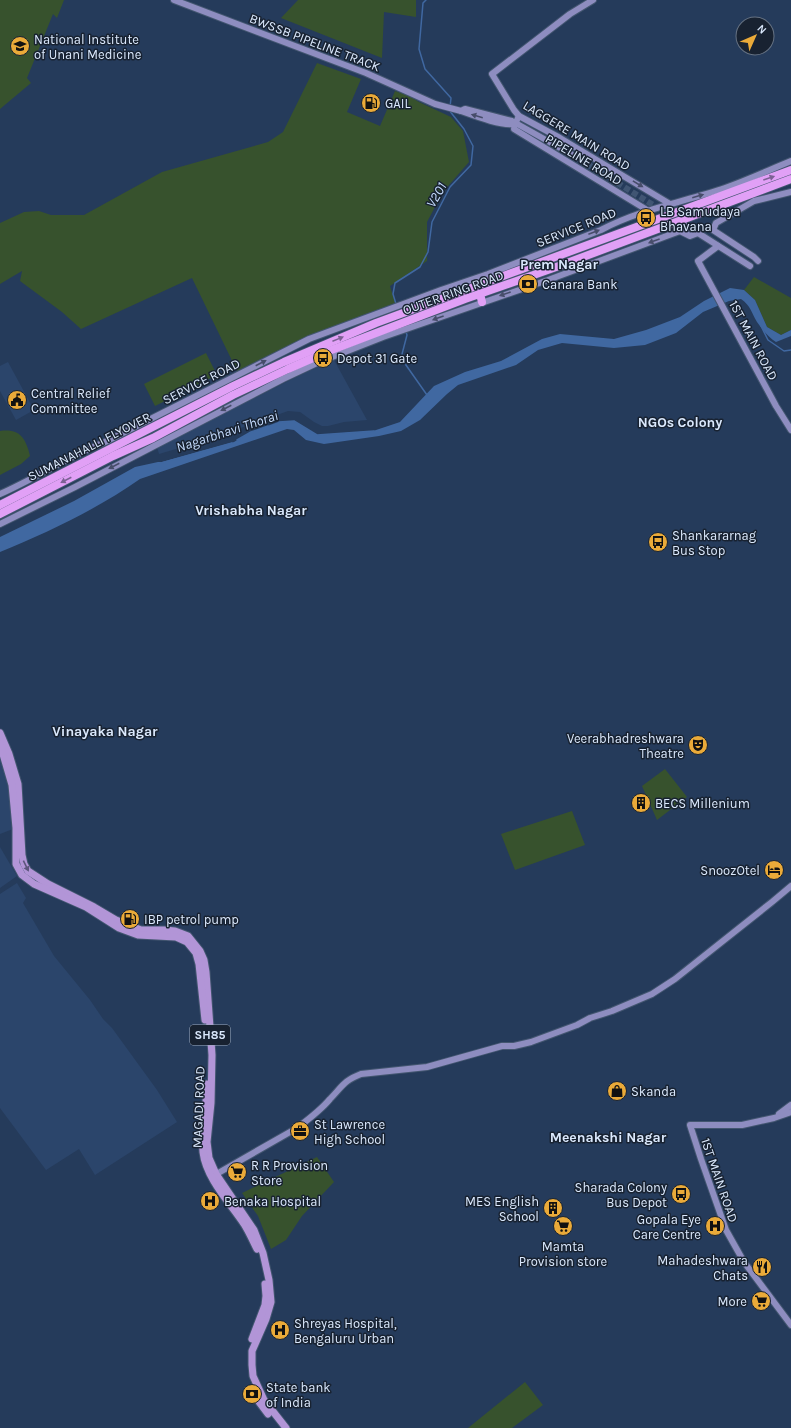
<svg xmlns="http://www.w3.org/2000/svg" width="791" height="1428" viewBox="0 0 791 1428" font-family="Karla,sans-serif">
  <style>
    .built { fill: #2b456b }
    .green { fill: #37522d }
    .water { fill: #4068a1 }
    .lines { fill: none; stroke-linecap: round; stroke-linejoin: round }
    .stream { stroke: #4068a1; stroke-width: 1.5 }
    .secondary-tunnel { stroke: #405573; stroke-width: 6; stroke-dasharray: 6 3; stroke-linecap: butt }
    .secondary-casing { stroke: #435670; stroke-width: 8 }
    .primary-casing { stroke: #435670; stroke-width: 9 }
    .highway-casing { stroke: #435670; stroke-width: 10 }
    .secondary { stroke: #8e8dc0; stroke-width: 6 }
    .primary { stroke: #b295d7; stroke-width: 7 }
    .highway { stroke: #e1a0f6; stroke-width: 8 }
    .oneway { fill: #474d6a }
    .oneway2 { fill: #7c6194 }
    .oneway3 { fill: #5d567c }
    .labels { text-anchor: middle; stroke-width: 3; stroke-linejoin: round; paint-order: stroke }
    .shield { fill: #182231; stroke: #a0adc0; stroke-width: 1 }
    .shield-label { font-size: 12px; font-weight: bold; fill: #dbe9fd }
    .poi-label { font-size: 13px; fill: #dbe9fd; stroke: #182231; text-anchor: start }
    .street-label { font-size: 13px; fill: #dbe9fd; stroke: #182231 }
    .water-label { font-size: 14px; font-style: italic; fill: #c6ddff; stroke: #182231 }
    .neighbourhood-label { font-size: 14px; font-weight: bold; fill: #dbe9fd; stroke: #182231 }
  </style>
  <rect width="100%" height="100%" fill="#253b5b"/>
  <g class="built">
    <polygon points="334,360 367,420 344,422 328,426 322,426 314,422 300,412 288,411 210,439 159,454 157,447 304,373"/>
    <polygon points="8,362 34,410 16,420 0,391 0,366"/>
    <polygon points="0,751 9,790 13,829 0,834"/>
    <polygon points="0,847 17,876 0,888"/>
    <polygon points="17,883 26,898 23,903 54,956 90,1000 103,1019 112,1028 157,1090 177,1122 95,1175 79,1149 46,1170 0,1108 0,894"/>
  </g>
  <g class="green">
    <polygon points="0,0 64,0 57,18 53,14 27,78 31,83 0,109"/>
    <polygon points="298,0 416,0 416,17 384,12 382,58 281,18"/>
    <polygon points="317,63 361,79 347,112 380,126 395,91 409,96 419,102 451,117 463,131 469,162 443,192 427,222 427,261 390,286 395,303 308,336 237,371 192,278 81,329 62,312 20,281 22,271 0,284 0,223 24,212 39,211 51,215 84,215 162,172 268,142 283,132"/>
    <polygon points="754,277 791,298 791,330 781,335 767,327 755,300 744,290"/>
    <polygon points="206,353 217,375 155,406 144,384"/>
    <path d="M0,431C20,428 26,439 30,456L21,464L0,475Z"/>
    <polygon points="665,769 687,797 657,820 642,786"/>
    <polygon points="572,811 585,845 515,870 501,834"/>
    <polygon points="317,1157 334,1182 302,1216 286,1240 271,1249 258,1216 242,1193"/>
    <polygon points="525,1382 543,1405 512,1428 468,1428"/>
  </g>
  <path class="water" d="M730,288L744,290L755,300L767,327L781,335L791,330V336L776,342C769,338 762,329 757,322C751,312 751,306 741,299L729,301L703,312L676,333L645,345L614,348L562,343L538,350L516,365L458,385L447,394L420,420L401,431L379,436L324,444L306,440L294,430L287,429L140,479C99,508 47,533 0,552V537L74,501L135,467L158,462H162L234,442L251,432L278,422L294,421L317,435L373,431L400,422L434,386L465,372L501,361L542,339L560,334L614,339L646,330L680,317L704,301Z"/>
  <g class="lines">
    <g class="stream">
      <polyline points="426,0 423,3 419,49 425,69 451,98 450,107"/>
      <polyline points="396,304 393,294 395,283 420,267 428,252 432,222 450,187 471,165 473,146 464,129 449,110"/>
      <polyline points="761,326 768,340 784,351 791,350"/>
      <polyline points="406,332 407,335 401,358 427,395"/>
      <polyline points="279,422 294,421 317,435 374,431"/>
      <polyline points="237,440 251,432 268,426"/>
      <polyline points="161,463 232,443"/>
    </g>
    <polyline class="secondary-tunnel" points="571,154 687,226"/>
    <defs>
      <g id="secondary">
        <polyline points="174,0 366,73 435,104 461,111"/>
        <polyline points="593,0 570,14 492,74 514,110 519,116 560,138 670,204"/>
        <polyline points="519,116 515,124 514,129 647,210"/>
        <path d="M515,124C501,126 475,116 461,111L465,109L512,121L571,154"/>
        <polyline points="687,226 750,266"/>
        <polyline points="718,246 698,261 776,406 791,430"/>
        <polyline points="758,261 754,257 713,230 716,223 754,201 791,192"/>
        <path d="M0,494C36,478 68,457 105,442L309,339L441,290L488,274L601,230C640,209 684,202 725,188C748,180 769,170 791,161"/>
        <polyline points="0,524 75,487 283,379 317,363 383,337 548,280 680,231 690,236 698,233"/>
        <polyline points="791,1112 774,1118 742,1125 690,1125 701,1159 726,1230 744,1262 791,1325"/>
        <polyline points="779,1114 791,1105"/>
        <path d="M213,1176L297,1128C309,1119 321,1110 330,1099C342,1087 343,1081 361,1074L427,1067L502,1046H514L531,1042L577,1025L590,1018L612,1011L652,994L675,979L772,902L791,886"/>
      </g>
      <g id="primary">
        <polyline points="0,733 9,754 18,784 22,855 24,864 28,871 48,884 94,907 116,920 141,930 164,930 175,931 188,936 200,951 204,960 206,972 212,1055 211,1103 207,1142 209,1158 216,1174 254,1230 263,1253 269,1280 271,1302 266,1319 252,1351 252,1365 253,1376 264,1400 286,1428"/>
        <polyline points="0,744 12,785 16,828 16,864 22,875 34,884 86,907 119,928 138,935 176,937 187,942 196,953 199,964 205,1020"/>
        <path d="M207,1084C207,1107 201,1129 203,1152C206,1178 230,1203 244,1224C249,1232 253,1241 257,1249"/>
        <polyline points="252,1339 265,1305 266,1296 265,1284"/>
        <polyline points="254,1392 259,1402 268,1414"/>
      </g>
      <g id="highway">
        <polyline points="480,294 482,302"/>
        <polyline points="0,505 233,386 284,362 376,323 791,170"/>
        <polyline points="0,514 113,456 153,438 233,395 288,369 329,351 465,299 559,266 791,179"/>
      </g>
    </defs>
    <use href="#secondary" class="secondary-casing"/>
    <use href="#primary" class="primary-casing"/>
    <use href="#highway" class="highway-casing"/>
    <use href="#secondary" class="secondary"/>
    <use href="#primary" class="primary"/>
    <use href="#highway" class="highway"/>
  </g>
  <defs><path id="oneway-solid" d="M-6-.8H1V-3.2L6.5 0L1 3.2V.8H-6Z"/></defs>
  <g class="oneway">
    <use href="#oneway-solid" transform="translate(477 116) rotate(-164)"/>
    <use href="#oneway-solid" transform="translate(638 184) rotate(31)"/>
    <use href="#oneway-solid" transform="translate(698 196) rotate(-16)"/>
    <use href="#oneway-solid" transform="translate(594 232) rotate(-21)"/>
    <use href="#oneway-solid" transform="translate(654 241) rotate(160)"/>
    <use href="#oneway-solid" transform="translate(505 294) rotate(161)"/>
    <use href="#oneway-solid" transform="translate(438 318) rotate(160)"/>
    <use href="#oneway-solid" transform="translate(261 363) rotate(-27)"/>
    <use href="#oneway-solid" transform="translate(226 408) rotate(153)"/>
    <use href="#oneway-solid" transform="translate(114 466) rotate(153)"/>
  </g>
  <g class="oneway2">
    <use href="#oneway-solid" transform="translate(769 178) rotate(-19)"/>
    <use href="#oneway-solid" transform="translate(338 339) rotate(-22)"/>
    <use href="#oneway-solid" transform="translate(66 480) rotate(153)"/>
  </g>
  <use class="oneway3" href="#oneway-solid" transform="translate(26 866) rotate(64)"/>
  <defs>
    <symbol id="university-disc" viewBox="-11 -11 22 22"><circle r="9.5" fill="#eaaa39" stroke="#182231"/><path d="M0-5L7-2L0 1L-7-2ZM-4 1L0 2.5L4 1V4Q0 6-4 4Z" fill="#111"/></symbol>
    <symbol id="fuel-disc" viewBox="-11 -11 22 22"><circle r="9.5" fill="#eaaa39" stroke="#182231"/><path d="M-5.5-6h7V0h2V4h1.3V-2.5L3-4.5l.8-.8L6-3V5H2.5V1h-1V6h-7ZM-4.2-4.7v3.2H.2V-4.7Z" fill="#111"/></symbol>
    <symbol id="bus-disc" viewBox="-11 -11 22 22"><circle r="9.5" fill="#eaaa39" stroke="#182231"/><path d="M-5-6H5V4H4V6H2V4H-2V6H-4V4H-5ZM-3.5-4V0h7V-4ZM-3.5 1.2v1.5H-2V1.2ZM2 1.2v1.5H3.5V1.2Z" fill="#111"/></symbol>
    <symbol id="bank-disc" viewBox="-11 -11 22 22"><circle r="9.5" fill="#eaaa39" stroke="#182231"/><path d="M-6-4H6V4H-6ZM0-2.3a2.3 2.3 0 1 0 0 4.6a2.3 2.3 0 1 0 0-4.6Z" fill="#111"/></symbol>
    <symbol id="civic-disc" viewBox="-11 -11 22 22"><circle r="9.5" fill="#eaaa39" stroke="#182231"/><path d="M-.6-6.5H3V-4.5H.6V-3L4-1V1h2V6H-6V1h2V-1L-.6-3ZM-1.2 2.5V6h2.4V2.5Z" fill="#111"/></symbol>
    <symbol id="theatre-disc" viewBox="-11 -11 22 22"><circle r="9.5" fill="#eaaa39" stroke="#182231"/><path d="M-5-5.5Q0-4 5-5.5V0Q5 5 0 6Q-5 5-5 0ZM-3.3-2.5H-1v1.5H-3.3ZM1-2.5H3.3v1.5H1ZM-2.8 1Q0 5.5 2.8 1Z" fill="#111"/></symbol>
    <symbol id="building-disc" viewBox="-11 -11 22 22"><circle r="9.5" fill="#eaaa39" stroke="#182231"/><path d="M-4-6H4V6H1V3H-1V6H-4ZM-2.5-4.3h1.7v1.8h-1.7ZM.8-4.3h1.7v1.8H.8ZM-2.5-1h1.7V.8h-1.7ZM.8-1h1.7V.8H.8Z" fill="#111"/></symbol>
    <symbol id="hotel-disc" viewBox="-11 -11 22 22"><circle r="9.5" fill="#eaaa39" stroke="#182231"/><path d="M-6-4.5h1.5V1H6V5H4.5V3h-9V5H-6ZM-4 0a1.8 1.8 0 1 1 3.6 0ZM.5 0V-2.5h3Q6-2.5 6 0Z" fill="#111"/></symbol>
    <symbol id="shop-disc" viewBox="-11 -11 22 22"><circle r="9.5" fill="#eaaa39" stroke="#182231"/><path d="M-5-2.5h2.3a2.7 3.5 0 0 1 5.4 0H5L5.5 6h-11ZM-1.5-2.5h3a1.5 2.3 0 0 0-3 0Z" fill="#111"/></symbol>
    <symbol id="office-disc" viewBox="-11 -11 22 22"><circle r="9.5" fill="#eaaa39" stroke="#182231"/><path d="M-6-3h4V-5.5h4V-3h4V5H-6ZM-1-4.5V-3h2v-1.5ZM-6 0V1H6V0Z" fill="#111"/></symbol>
    <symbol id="supermarket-disc" viewBox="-11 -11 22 22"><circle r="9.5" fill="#eaaa39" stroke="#182231"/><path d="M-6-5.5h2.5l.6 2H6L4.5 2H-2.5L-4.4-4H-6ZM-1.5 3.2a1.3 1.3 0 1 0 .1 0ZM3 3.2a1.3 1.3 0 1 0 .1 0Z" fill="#111"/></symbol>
    <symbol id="hospital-disc" viewBox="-11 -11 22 22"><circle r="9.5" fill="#eaaa39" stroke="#182231"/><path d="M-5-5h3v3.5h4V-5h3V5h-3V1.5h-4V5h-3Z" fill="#111"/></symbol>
    <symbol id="restaurant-disc" viewBox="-11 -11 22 22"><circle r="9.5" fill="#eaaa39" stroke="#182231"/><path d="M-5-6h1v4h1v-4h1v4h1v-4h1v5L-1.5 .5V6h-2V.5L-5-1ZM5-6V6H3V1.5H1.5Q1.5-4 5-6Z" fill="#111"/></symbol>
  </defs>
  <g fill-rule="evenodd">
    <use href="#university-disc" x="9" y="35" width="22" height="22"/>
    <use href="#fuel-disc" x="360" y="92" width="22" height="22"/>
    <use href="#bus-disc" x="635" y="207" width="22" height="22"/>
    <use href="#bank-disc" x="517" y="273" width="22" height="22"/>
    <use href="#bus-disc" x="312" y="347" width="22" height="22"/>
    <use href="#civic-disc" x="6" y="389" width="22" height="22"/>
    <use href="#bus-disc" x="647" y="531" width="22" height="22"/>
    <use href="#theatre-disc" x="687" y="734" width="22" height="22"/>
    <use href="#building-disc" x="630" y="792" width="22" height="22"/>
    <use href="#hotel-disc" x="763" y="859" width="22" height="22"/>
    <use href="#fuel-disc" x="119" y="908" width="22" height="22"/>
    <use href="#shop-disc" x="606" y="1080" width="22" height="22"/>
    <use href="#office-disc" x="289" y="1120" width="22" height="22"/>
    <use href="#supermarket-disc" x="226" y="1161" width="22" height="22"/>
    <use href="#bus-disc" x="670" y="1183" width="22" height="22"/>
    <use href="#hospital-disc" x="199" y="1190" width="22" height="22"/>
    <use href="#building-disc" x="542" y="1197" width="22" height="22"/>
    <use href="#supermarket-disc" x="552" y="1215" width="22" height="22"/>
    <use href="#hospital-disc" x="704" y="1215" width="22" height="22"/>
    <use href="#restaurant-disc" x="751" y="1256" width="22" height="22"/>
    <use href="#supermarket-disc" x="750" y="1290" width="22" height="22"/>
    <use href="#hospital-disc" x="269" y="1319" width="22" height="22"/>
    <use href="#bank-disc" x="241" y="1383" width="22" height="22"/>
  </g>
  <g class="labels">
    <rect class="shield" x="190" y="1025" width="40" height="20" rx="3"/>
    <g class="shield-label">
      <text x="210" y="1039">SH85</text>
    </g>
    <g class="poi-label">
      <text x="34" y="44">National Institute<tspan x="34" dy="15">of Unani Medicine</tspan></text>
      <text x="385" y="108">GAIL</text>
      <text x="660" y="216">LB Samudaya<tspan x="660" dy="15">Bhavana</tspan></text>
      <text x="542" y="289">Canara Bank</text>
      <text x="337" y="363">Depot 31 Gate</text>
      <text x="31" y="398">Central Relief<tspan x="31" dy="15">Committee</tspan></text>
      <text x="672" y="540">Shankararnag<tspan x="672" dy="15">Bus Stop</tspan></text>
      <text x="684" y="743" text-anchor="end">Veerabhadreshwara<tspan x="684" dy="15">Theatre</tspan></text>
      <text x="655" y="808">BECS Millenium</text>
      <text x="760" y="875" text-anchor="end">SnoozOtel</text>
      <text x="144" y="924">IBP petrol pump</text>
      <text x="631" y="1096">Skanda</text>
      <text x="314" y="1129">St Lawrence<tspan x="314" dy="15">High School</tspan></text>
      <text x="251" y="1170">R R Provision<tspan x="251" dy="15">Store</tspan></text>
      <text x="667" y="1192" text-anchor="end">Sharada Colony<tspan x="667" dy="15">Bus Depot</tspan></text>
      <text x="224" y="1206">Benaka Hospital</text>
      <text x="539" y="1206" text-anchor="end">MES English<tspan x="539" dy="15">School</tspan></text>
      <text x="701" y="1224" text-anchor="end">Gopala Eye<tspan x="701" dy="15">Care Centre</tspan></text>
      <text x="563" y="1251" text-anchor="middle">Mamta<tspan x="563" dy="15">Provision store</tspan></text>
      <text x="748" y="1265" text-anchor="end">Mahadeshwara<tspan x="748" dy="15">Chats</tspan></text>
      <text x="747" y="1306" text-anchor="end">More</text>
      <text x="294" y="1328">Shreyas Hospital,<tspan x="294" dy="15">Bengaluru Urban</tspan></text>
      <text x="266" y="1392">State bank<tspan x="266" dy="15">of India</tspan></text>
    </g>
    <g class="street-label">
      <text transform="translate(315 42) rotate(21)" y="5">BWSSB PIPELINE TRACK</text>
      <text transform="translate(577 135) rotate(31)" y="5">LAGGERE MAIN ROAD</text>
      <text transform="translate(584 159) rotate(31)" y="5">PIPELINE ROAD</text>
      <text transform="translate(576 227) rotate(-22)" y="5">SERVICE ROAD</text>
      <text transform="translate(453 292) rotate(-20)" y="5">OUTER RING ROAD</text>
      <text transform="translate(754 340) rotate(62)" y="5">1ST MAIN ROAD</text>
      <text transform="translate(201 381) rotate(-27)" y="5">SERVICE ROAD</text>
      <text transform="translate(89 446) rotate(-27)" y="5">SUMANAHALLI FLYOVER</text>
      <text transform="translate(198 1107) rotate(-88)" y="5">MAGADI ROAD</text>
      <text transform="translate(720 1180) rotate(71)" y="5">1ST MAIN ROAD</text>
    </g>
    <g class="water-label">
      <text transform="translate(436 195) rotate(-60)" y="5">V201</text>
      <text transform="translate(227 431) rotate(-18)" y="5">Nagarbhavi Thorai</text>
    </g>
    <g class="neighbourhood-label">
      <text x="559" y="269">Prem Nagar</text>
      <text x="680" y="427">NGOs Colony</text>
      <text x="251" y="515">Vrishabha Nagar</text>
      <text x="105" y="736">Vinayaka Nagar</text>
      <text x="608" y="1142">Meenakshi Nagar</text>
    </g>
  </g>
  <g transform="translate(755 36) rotate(45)"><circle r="19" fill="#182231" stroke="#667283"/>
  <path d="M0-3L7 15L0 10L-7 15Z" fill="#eaaa39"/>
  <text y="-6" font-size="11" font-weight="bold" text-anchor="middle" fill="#dbe9fd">N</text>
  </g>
</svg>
